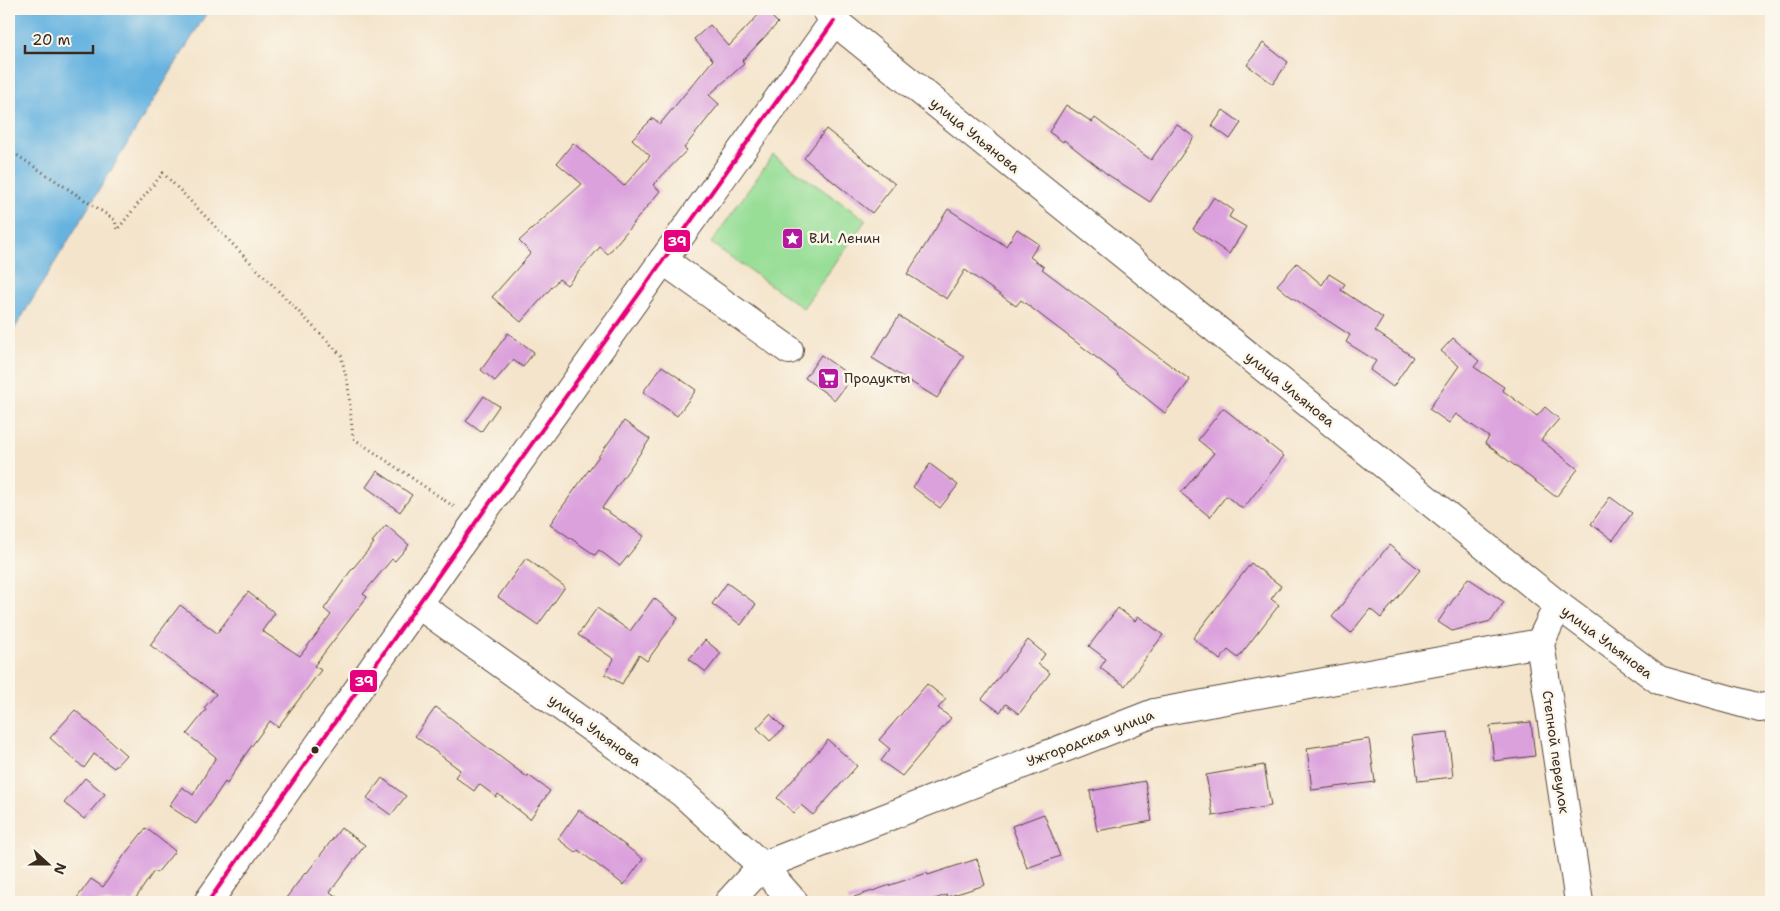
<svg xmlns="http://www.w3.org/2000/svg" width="1780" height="911" viewBox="0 0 1780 911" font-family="'Shantell Sans',sans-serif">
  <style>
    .green { fill: #98de97; stroke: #6a845a }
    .water { fill: #66b3e0; stroke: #506e7f }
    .building { fill: #dba1dd }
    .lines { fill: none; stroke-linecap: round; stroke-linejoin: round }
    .minor-casing { stroke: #574638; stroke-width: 30 }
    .path { stroke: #574638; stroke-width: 3; stroke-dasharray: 1 4; stroke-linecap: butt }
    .minor { stroke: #fff; stroke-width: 28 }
    .bus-1-casing { stroke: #fbf7ec; stroke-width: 8 }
    .bus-1 { stroke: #e5007d; stroke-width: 4 }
    .bus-dot { fill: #3b2a1e; stroke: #fbf7ec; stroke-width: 2 }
    .labels { text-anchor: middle; stroke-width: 5; stroke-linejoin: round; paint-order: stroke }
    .street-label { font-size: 14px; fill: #3b2a1e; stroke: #fbf7ec }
    .poi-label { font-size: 14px; fill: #3b2a1e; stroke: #fbf7ec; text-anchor: start }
    .line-badge { stroke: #fbf7ec; stroke-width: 2 }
    .badge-label { font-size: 14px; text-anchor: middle; font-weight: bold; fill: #fff }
  </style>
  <rect width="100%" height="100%" fill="#fbf7ec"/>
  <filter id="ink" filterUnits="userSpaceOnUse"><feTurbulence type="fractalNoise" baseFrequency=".02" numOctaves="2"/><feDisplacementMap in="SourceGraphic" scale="10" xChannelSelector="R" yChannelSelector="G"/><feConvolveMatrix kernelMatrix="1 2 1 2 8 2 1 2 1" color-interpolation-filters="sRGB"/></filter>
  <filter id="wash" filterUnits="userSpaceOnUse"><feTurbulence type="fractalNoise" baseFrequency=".0096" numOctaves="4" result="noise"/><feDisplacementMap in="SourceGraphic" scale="20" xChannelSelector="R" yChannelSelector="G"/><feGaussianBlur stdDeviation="1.12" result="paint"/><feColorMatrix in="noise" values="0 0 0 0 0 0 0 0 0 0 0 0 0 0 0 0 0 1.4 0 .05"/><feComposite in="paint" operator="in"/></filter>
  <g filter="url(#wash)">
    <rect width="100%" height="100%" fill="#f4e4cb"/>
    <polygon class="green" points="773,155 866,220 803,308 711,243"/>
    <polygon class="water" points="9,9 209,9 9,338"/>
    <g id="blocks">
      <g class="building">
        <polygon points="764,9 778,23 742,61 744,64 709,95 719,104 684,148 687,150 653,185 660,191 608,254 600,247 567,285 559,279 521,322 492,297 531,253 519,241 582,184 557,163 573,143 624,186 650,156 632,139 653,118 660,124 713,60 694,39 710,25 729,46"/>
        <polygon points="1263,43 1288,62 1273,84 1247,65"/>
        <polygon points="1066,105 1092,122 1095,118 1151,160 1176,124 1194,137 1150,202 1107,174 1064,140 1063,142 1049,132"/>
        <polygon points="1223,110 1241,123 1230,139 1212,126"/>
        <polygon points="826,129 895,184 872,213 804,158"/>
        <polygon points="1214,197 1233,210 1229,217 1246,227 1229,254 1193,229"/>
        <polygon points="948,209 1006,246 1017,229 1039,244 1030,257 1044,267 1042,269 1190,380 1165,413 1117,375 1118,374 1021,300 1016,306 965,270 947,299 907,274"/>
        <polygon points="1297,263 1322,285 1329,274 1345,284 1341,290 1383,318 1375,331 1413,357 1393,387 1370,370 1376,361 1346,342 1350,335 1290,296 1277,285"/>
        <polygon points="899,316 964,356 937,398 872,358"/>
        <polygon points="508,333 534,352 523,367 513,360 495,381 481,370"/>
        <polygon points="1453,338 1479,361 1474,367 1504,387 1502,390 1537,416 1545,407 1559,419 1541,440 1578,469 1556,497 1485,443 1489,437 1456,414 1449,423 1429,409 1459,366 1441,351"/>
        <polygon points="821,355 852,377 835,400 805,378"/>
        <polygon points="662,366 696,390 677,416 643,392"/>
        <polygon points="484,396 499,406 481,432 466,421"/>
        <polygon points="1223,408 1284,456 1243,509 1226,496 1210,517 1181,493 1214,453 1198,440"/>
        <polygon points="624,421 650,439 602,508 644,536 620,566 599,550 595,555 550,524"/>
        <polygon points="930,464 958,485 940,508 913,487"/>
        <polygon points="377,471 412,495 400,512 366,487"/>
        <polygon points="1610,497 1632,513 1613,540 1591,524"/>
        <polygon points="386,525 409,545 395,561 392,559 363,594 367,597 314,666 321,670 278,727 270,721 245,755 227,784 225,782 196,824 169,806 182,787 193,795 216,757 187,734 206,710 204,708 216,694 150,645 180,605 217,633 248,592 275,613 262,631 300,656 331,615 324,609 349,573 374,543 372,542"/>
        <polygon points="1389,545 1420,570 1381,618 1370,609 1351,633 1332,617"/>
        <polygon points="526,558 565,587 538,625 498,597"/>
        <polygon points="1251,563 1281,586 1271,599 1279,605 1238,658 1228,650 1220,660 1193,638"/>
        <polygon points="1468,578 1504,602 1491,621 1452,631 1438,622"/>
        <polygon points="727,583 756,604 741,625 712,604"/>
        <polygon points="654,598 678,618 647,661 639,655 622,684 605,674 614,659 578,635 597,608 630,631"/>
        <polygon points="1118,608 1135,621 1138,616 1163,635 1125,686 1100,668 1106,659 1089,646"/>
        <polygon points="705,640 721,653 706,672 689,659"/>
        <polygon points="1028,640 1045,654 1038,664 1050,673 1019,714 1006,704 1000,712 982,699"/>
        <polygon points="927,684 946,699 938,708 951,718 902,776 881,761 890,749 879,740"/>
        <polygon points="436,707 460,725 459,726 527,777 528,775 550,791 530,819 498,794 496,797 479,784 474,791 455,777 460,770 415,736"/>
        <polygon points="75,710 126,755 114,768 94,754 84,768 50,738"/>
        <polygon points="770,714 784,728 770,741 757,728"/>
        <polygon points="1531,722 1535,756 1494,761 1490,726"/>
        <polygon points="1448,732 1453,777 1418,781 1412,736"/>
        <polygon points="1369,739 1375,782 1312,790 1307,748"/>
        <polygon points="828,740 857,766 813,815 801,805 794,813 777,798"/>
        <polygon points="1264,765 1271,806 1213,816 1206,775"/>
        <polygon points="85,778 105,794 84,819 64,803"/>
        <polygon points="382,778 406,796 391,815 367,798"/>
        <polygon points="1145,781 1152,821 1097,831 1090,791"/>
        <polygon points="579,810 643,859 624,885 578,850 576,853 558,839"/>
        <polygon points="1044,814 1060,856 1027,868 1012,826"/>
        <polygon points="146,828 175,851 157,873 154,871 133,902 74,902 91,879 103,887 125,854"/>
        <polygon points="341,828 365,845 330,892 344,902 283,902 305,873 306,874"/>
        <polygon points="977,859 985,885 947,897 947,895 925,902 849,902 848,899 927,873 928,875"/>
      </g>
    </g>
  </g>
  <g filter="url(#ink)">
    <use href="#blocks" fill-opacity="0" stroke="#574638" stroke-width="1"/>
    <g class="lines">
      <defs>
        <g id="minor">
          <polyline points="826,9 834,21 1558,605 1659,680 1760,708 1771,706"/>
          <polyline points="663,260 789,350"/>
          <polyline points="419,605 681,792 762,866 794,902"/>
          <polyline points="1558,605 1540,643 1579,902"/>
          <polyline points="208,902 476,522 834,21"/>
          <polyline points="729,902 762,866 1154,713 1540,643"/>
        </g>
      </defs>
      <use href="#minor" class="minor-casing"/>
      <polyline class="path" points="9,150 115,220 117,230 163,173 341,355 348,385 353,438 456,508"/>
      <use href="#minor" class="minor"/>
      <defs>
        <polyline id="bus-1" points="208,902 476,522 834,21"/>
      </defs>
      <use href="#bus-1" class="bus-1-casing"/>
      <use href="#bus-1" class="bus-1"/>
    </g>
  </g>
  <defs>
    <symbol id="sight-square" viewBox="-11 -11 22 22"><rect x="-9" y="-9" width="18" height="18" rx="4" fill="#b5179e" stroke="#fbf7ec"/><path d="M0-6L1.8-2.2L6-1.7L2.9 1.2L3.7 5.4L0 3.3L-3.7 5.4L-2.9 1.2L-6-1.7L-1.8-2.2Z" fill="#fff"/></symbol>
    <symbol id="supermarket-square" viewBox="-11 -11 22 22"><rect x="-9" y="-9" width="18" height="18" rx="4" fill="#b5179e" stroke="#fbf7ec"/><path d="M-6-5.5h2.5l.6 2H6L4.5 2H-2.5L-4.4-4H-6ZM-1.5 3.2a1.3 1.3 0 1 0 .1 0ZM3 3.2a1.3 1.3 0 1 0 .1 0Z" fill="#fff"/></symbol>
  </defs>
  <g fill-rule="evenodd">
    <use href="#sight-square" x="780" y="226" width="25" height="25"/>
    <use href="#supermarket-square" x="816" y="366" width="25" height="25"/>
  </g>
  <circle class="bus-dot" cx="315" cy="750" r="4.5"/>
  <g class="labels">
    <g class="street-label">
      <text transform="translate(975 135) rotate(39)" y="5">улица Ульянова</text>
      <text transform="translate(1290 389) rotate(39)" y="5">улица Ульянова</text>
      <text transform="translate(1607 642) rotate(37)" y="5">улица Ульянова</text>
      <text transform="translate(595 730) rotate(36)" y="5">улица Ульянова</text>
      <text transform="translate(1090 738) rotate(-21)" y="5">Ужгородская улица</text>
      <text transform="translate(1556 752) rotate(82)" y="5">Степной переулок</text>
    </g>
    <g class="poi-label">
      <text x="809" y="243">В.И. Ленин</text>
      <text x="844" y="383">Продукты</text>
    </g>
  </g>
  <g class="line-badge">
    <rect x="663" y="229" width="28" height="24" rx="5" fill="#e5007d"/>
    <rect x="349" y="669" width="29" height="24" rx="5" fill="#e5007d"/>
  </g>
  <g class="badge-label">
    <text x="677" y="246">39</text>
    <text x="364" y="686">39</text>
  </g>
  <rect width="1780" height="911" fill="none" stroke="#fbf7ec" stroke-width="30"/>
  <g transform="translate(48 864) rotate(111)" stroke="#fbf7ec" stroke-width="4" paint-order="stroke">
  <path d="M0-4L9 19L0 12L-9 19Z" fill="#3b2a1e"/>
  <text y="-8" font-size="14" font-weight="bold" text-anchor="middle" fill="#3b2a1e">N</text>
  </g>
  <path d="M25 45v8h68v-8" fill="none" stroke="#3b2a1e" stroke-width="2.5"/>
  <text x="32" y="45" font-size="15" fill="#3b2a1e" stroke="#fbf7ec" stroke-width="4" paint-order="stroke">20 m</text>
</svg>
